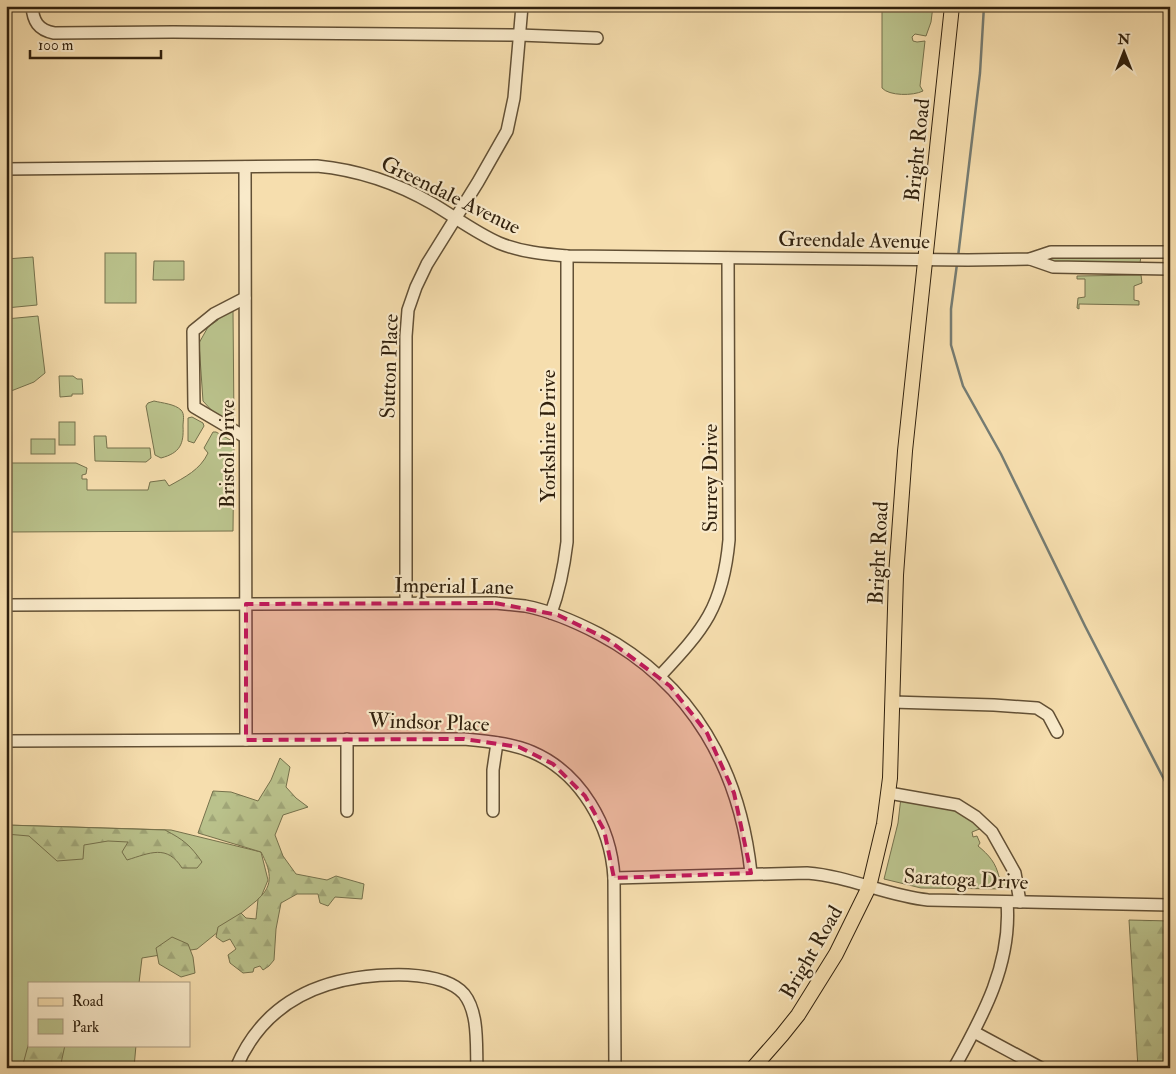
<svg xmlns="http://www.w3.org/2000/svg" width="1176" height="1074" viewBox="0 0 1176 1074" font-family="'IM FELL Double Pica',serif">
  <style>
    .green { fill: #bac28c; stroke: #75714c }
    .forest { fill: url(#forest-firs); stroke: #75714c }
    .lines { fill: none; stroke-linecap: round; stroke-linejoin: round }
    .stream { stroke: #757c73; stroke-width: 2.5 }
    .minor-casing { stroke: #625035; stroke-width: 14 }
    .major-casing { stroke: #30200d; stroke-width: 16 }
    .minor { stroke: #f9eaca; stroke-width: 11 }
    .major { stroke: #f6deae; stroke-width: 14 }
    .marked { fill: #c2185b; fill-opacity: 0.2; stroke: #c2185b; stroke-width: 4; stroke-dasharray: 10 6; stroke-linejoin: round }
    .labels { text-anchor: middle; stroke-width: 4.5; stroke-linejoin: round; paint-order: stroke }
    .street-label { font-size: 21px; fill: #30200d; stroke: #f9eaca }
  </style>
  <defs>
    <pattern id="forest-firs" width="22" height="20" patternUnits="userSpaceOnUse" patternTransform="scale(1.25)"><rect width="22" height="20" fill="#bac28c"/><path d="M5 1l3.5 6h-7zM16 11l3.5 6h-7z" fill="#a0a678"/></pattern>
  </defs>
  <rect width="100%" height="100%" fill="#f6deae"/>
  <filter id="stains"><feTurbulence type="fractalNoise" baseFrequency=".004" numOctaves="4"/><feColorMatrix values="0 0 0 0 .2 0 0 0 0 .09 0 0 0 0 .02 0 0 0 .5 -.17"/></filter>
  <radialGradient id="worn" r=".72"><stop offset=".6" stop-color="#630" stop-opacity="0"/><stop offset="1" stop-color="#630" stop-opacity=".3"/></radialGradient>
  <g class="green">
    <path d="M884,6H933L931,22L926,36L915,34L912,37L913,41L917,42L925,41L920,86L923,91C913,96 889,96 882,88V10Z"/>
    <rect x="105" y="253" width="31" height="50"/>
    <polygon points="1051,255 1141,256 1140,263 1052,263 1049,261"/>
    <polygon points="33,257 37,305 6,308 6,259"/>
    <polygon points="154,261 184,261 184,280 153,280"/>
    <polygon points="1141,275 1142,283 1134,286 1134,300 1139,301 1139,305 1079,304 1079,309 1077,308 1078,298 1085,297 1085,279 1077,279 1077,276"/>
    <polygon points="233,310 234,425 214,413 203,401 199,343 208,327 218,320 218,317"/>
    <polygon points="38,316 45,373 34,382 6,393 6,319"/>
    <polygon points="59,376 73,376 77,379 82,379 83,394 72,394 72,396 60,397"/>
    <path d="M154,401C162,403 175,404 181,410C185,414 183,421 183,426C184,444 180,453 161,458L155,455L146,406L148,403Z"/>
    <polygon points="192,417 203,423 204,426 194,443 188,441 188,418"/>
    <rect x="59" y="422" width="16" height="23"/>
    <path d="M213,432H216L234,442L233,531L6,532V463H76L87,468L86,474L82,475V479H87V490H148L150,482L165,480L169,486C185,477 200,470 208,453L204,448Z"/>
    <polygon points="94,436 106,436 107,448 150,448 151,458 146,462 95,461"/>
    <rect x="31" y="439" width="24" height="15"/>
    <path d="M901,797C932,804 958,807 982,828L972,832L973,837L977,836L980,843L978,846C989,855 996,863 999,877L1010,881V889L921,888L884,879L898,823Z"/>
    <polygon points="6,825 171,830 261,852 268,880 261,897 197,949 142,958 139,983 29,983 29,1045 136,1045 134,1068 6,1068"/>
  </g>
  <g class="forest">
    <path d="M280,758L290,767L286,787L296,798L308,807L283,815L275,835L283,856L296,874L327,880L336,876L364,884L362,899L335,897L328,906L320,903L318,894H297L281,903L276,929L274,960L269,966L263,970L260,966L254,968L253,972L243,973L230,963L228,955L236,949L230,939L223,942L216,937L218,927L241,913L246,918L256,919L258,899C275,885 270,869 261,852L198,833L213,791L231,792L258,801L271,780Z"/>
    <path d="M6,825L165,830C184,840 190,845 202,862L197,868H182C167,844 150,853 127,860L122,852L128,842L108,841L84,845L83,859L57,861L29,836L6,834Z"/>
    <polygon points="1129,920 1170,921 1170,1068 1138,1068"/>
    <polygon points="172,937 188,944 193,957 195,973 181,977 159,964 156,948"/>
    <polygon points="29,1042 29,1045 65,1045 60,1068 22,1068"/>
  </g>
  <g class="lines">
    <g class="stream">
      <polyline points="958,257 980,73 984,6"/>
      <polyline points="957,264 951,309 951,345 963,386 1001,454 1085,626 1170,791"/>
    </g>
    <defs>
      <g id="minor">
        <path d="M32,6C33,21 38,30 54,33L173,32L519,35L597,38"/>
        <polyline points="245,167 246,740"/>
        <path d="M6,169L317,166C358,170 397,183 433,204C455,217 476,233 499,243C521,252 544,254 567,256L968,260L1030,259L1051,252H1170"/>
        <polyline points="1030,259 1053,267 1170,269"/>
        <polyline points="245,298 214,314 193,331 194,407 245,437"/>
        <polyline points="406,603 406,336 408,310 416,287 427,264 478,182 507,131 514,98 522,6"/>
        <path d="M6,605L495,603C505,604 515,605 525,606C551,611 576,622 599,634C693,684 740,770 751,873"/>
        <path d="M551,613C560,589 564,567 567,542V256"/>
        <path d="M660,676C704,629 723,607 729,540L728,258"/>
        <polyline points="892,702 994,705 1037,708 1048,715 1057,732"/>
        <path d="M6,741L464,739C486,741 511,743 532,752C581,773 611,826 614,878L615,1068"/>
        <polyline points="889,793 957,805 976,817 992,832 1015,873 1020,902"/>
        <polyline points="347,811 347,739"/>
        <polyline points="493,811 493,770 497,743"/>
        <path d="M614,878L807,873C849,876 887,896 928,900L1170,905"/>
        <polyline points="974,1032 1041,1068"/>
        <path d="M236,1068C267,994 334,973 408,975C426,976 451,979 464,994C479,1013 476,1045 477,1068"/>
        <path d="M954,1068C983,1016 1012,963 1007,902"/>
      </g>
      <polyline id="major" points="753,1068 782,1035 798,1015 836,954 869,887 884,824 890,778 896,575 905,451 952,6"/>
    </defs>
    <use href="#minor" class="minor-casing"/>
    <use href="#major" class="major-casing"/>
    <use href="#minor" class="minor"/>
    <use href="#major" class="major"/>
  </g>
  <path class="marked" d="M495,603L558,615L607,639L670,686L707,733L734,793L751,873L614,878L604,830L585,796L553,764L519,747L464,739L246,740V604Z"/>
  <g class="labels">
    <g class="street-label">
      <text transform="translate(917 150) rotate(-84)" y="7">Bright Road</text>
      <text transform="translate(451 195) rotate(26)" y="7">Greendale Avenue</text>
      <text transform="translate(854 240) rotate(1)" y="7">Greendale Avenue</text>
      <text transform="translate(389 366) rotate(-88)" y="7">Sutton Place</text>
      <text transform="translate(548 436) rotate(-90)" y="7">Yorkshire Drive</text>
      <text transform="translate(227 454) rotate(-90)" y="7">Bristol Drive</text>
      <text transform="translate(710 478) rotate(-90)" y="7">Surrey Drive</text>
      <text transform="translate(878 553) rotate(-87)" y="7">Bright Road</text>
      <text transform="translate(454 586) rotate(1)" y="7">Imperial Lane</text>
      <text transform="translate(429 722) rotate(2)" y="7">Windsor Place</text>
      <text transform="translate(966 879) rotate(3)" y="7">Saratoga Drive</text>
      <text transform="translate(811 952) rotate(-60)" y="7">Bright Road</text>
    </g>
  </g>
  <rect width="1176" height="1074" fill="none" stroke="#f6deae" stroke-width="25"/>
  <rect x="8" y="8" width="1161" height="1059" fill="none" stroke="#30200d" stroke-width="2.5"/>
  <rect x="12" y="12" width="1151" height="1049" fill="none" stroke="#30200d"/>
  <rect x="28" y="982" width="162" height="65" fill="#f9eaca" stroke="#a9997e"/>
  <rect x="38" y="998" width="25" height="8" fill="#f6deae" stroke="#a9997e"/>
  <text x="72" y="1006" font-size="15" fill="#30200d">Road</text>
  <rect x="38" y="1019" width="25" height="15" fill="#bac28c" stroke="#a9997e"/>
  <text x="72" y="1032" font-size="15" fill="#30200d">Park</text>
  <g transform="translate(1124 52)" stroke="#f9eaca" stroke-width="4" paint-order="stroke">
  <path d="M0-4L9 19L0 12L-9 19Z" fill="#30200d"/>
  <text y="-8" font-size="14" font-weight="bold" text-anchor="middle" fill="#30200d">N</text>
  </g>
  <path d="M30 50v8h131v-8" fill="none" stroke="#30200d" stroke-width="2.5"/>
  <text x="38" y="50" font-size="15" fill="#30200d" stroke="#f9eaca" stroke-width="4" paint-order="stroke">100 m</text>
  <rect width="100%" height="100%" filter="url(#stains)"/>
  <rect width="100%" height="100%" fill="url(#worn)"/>
</svg>
